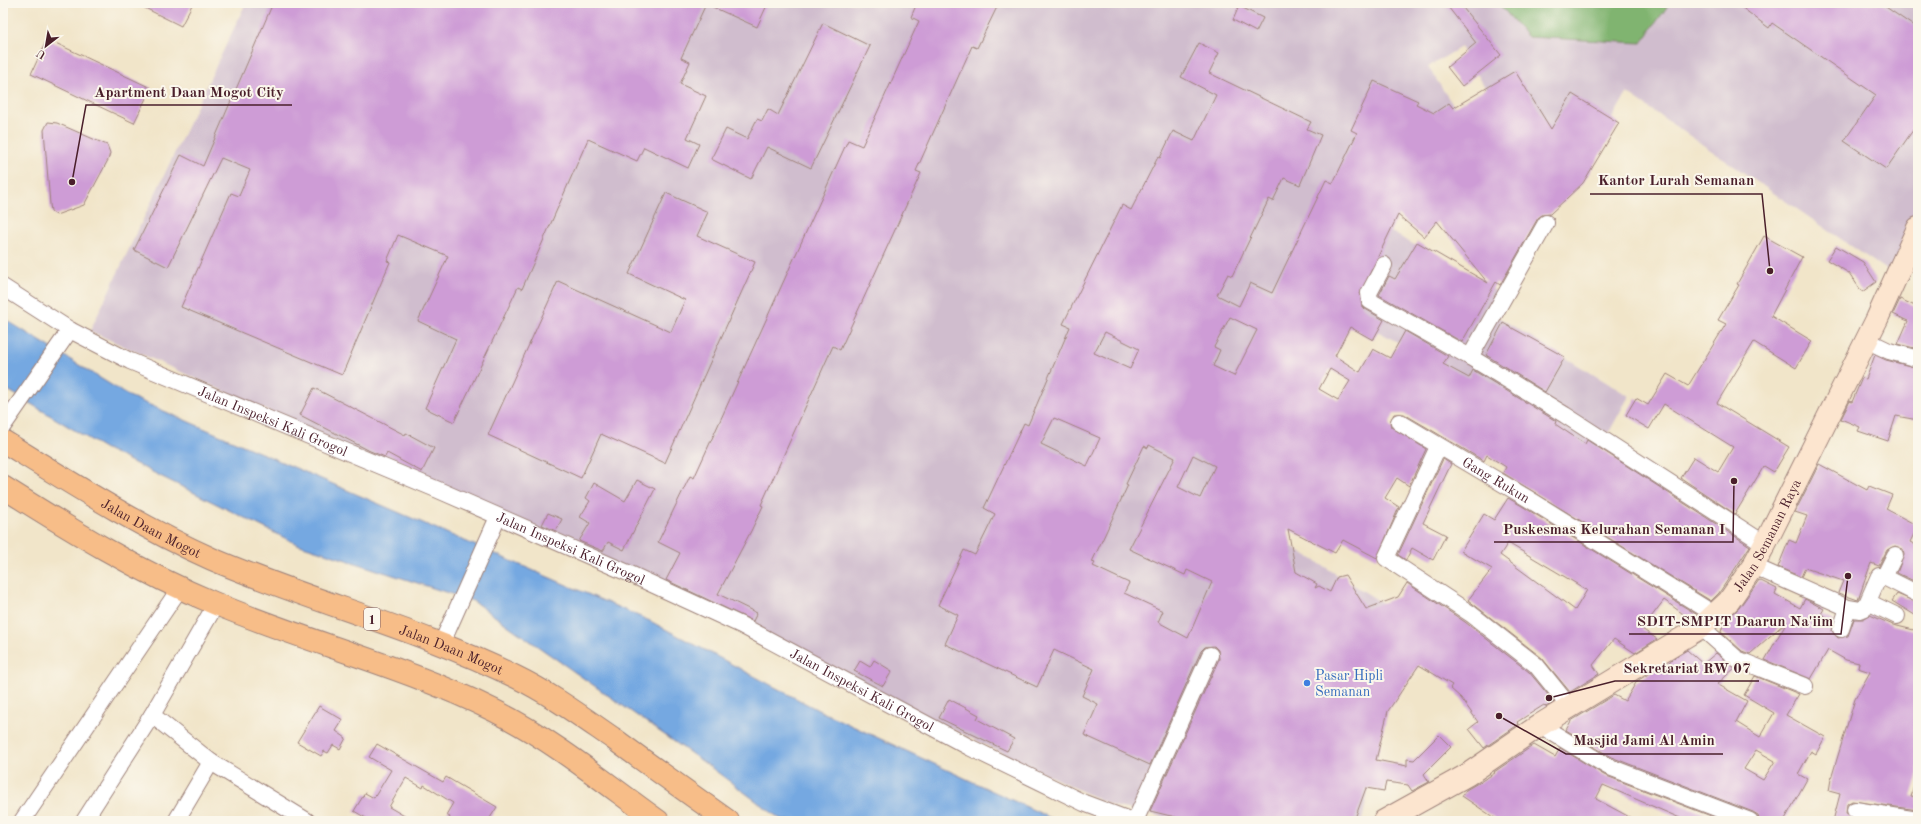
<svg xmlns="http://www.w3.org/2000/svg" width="1921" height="824" viewBox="0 0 1921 824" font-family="'Old Standard TT',serif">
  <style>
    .industrial { fill: #d0bdce }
    .forest { fill: #80b46f; stroke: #656a4d }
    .water { fill: #75a8e1; stroke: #606486 }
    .building { fill: #ce9cd6; fill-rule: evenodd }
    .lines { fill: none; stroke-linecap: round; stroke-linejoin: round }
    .street-casing { stroke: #9e827a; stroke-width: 18 }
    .secondary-casing { stroke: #9e827a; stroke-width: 24 }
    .highway-casing { stroke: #9e827a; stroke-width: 24 }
    .street { stroke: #fff; stroke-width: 16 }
    .secondary { stroke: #fce5cf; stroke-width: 22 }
    .highway { stroke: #f7bd88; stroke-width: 22 }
    .shop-dot { fill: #3f7fe0; stroke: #fbf7ec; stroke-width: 1.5 }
    .labels { text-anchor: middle; stroke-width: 4; stroke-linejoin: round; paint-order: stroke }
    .shield { fill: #fbf7ec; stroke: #7f6065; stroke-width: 1 }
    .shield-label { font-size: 13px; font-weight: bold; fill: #4a1f2b }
    .street-label { font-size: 14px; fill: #4a1f2b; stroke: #fbf7ec }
    .shop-label { font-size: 14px; fill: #366cbe; stroke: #fbf7ec; text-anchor: start }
    .leader { fill: none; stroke: #4a1f2b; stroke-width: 1.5 }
    .callout-dot { fill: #4a1f2b; stroke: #fbf7ec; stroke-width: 1.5 }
    .callout-label { font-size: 15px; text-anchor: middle; font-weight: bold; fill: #4a1f2b; stroke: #fbf7ec; stroke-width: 4; stroke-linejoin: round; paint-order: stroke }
  </style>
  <rect width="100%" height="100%" fill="#fbf7ec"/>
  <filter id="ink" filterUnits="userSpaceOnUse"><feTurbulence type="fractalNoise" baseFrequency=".025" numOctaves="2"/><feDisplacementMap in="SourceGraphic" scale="8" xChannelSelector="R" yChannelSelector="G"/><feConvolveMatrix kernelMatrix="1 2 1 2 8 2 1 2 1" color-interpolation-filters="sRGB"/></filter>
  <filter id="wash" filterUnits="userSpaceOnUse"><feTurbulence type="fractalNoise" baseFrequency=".012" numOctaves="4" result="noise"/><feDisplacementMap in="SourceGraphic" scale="16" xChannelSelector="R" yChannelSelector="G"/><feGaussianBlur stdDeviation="0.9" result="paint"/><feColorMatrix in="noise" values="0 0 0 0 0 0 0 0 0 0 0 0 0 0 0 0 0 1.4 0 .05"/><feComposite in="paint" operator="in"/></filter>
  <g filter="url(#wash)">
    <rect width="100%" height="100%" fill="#f1e5c9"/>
    <polygon class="industrial" points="246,3 1498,3 1528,37 1641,43 1670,3 1918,3 1918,236 1898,278 1627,93 1573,185 1519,144 1461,47 1428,67 1474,137 1419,176 1386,229 1503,295 1493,314 1629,396 1598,452 1328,304 1223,503 1430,633 1387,699 1362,821 1180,821 1113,806 562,543 90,331"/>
    <polygon class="forest" points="1498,3 1670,3 1641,43 1528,37"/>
    <polygon class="water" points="3,318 129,396 650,621 818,710 1057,821 783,821 709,766 473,601 297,544 104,448 3,387"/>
    <g id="blocks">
      <g class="building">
        <polygon points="135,3 193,3 181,26"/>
        <polygon points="273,3 768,3 757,27 706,4 681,58 690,62 680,84 706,96 687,138 699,144 688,168 644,147 637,161 588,139 522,289 518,287 454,422 425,408 456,339 418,321 448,256 398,235 387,261 390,262 342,375 181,307 231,193 239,196 250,170 221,158 168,267 134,250 181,155 203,166"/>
        <polygon points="917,3 999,3 977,48 972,46 916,171 921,173 840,350 833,346 761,505 763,506 751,531 718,594 757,613 753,621 666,580 680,553 658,542 690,476 694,478 848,140 862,146 919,21 911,17"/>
        <polygon points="1445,3 1459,3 1501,55 1462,86 1447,67 1476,43"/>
        <polygon points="1736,3 1880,3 1918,29 1918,123 1886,169 1844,141 1876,95 1772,23 1769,28"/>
        <polygon points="1239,6 1263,18 1256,32 1233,20"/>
        <polygon points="823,23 870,46 811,168 767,147 751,179 711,159 726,129 747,139 757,119 762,121 768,109 778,115"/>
        <polygon points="47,39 151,88 134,123 31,74"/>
        <path d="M1199,43L1219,53L1209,73L1311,122L1307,129L1321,135L1300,185L1284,178L1273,201L1269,199L1232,276L1228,274L1217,295L1239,306L1250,283L1272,293L1326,180L1333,183L1357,133L1351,130L1374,81L1418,101L1416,104L1434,113L1449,103L1453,108L1515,71L1551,129L1572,94L1619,123L1583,183L1550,214L1542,215L1538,218L1500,285L1496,282L1462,342L1379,295L1389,276L1395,279L1417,242L1488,283L1437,221L1424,237L1398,215L1360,294L1362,307L1384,320L1373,340L1350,327L1335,356L1360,372L1373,349L1390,358L1405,331L1448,356L1443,364L1469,378L1473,370L1556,421L1555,424L1585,444L1587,440L1750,546L1719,593L1711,601L1503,473L1506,467L1487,455L1484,461L1404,414H1394L1390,422L1391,427L1426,449L1409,486L1397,478L1385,498L1399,507L1377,558L1343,540L1335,553L1288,529L1296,572L1317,584L1315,588L1319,586L1330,592L1337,577L1345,575L1366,609L1398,597L1407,583L1465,622L1529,672L1554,702L1546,707L1544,705L1517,722L1519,724L1484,748L1469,729L1478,722L1461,698L1450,688L1452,685L1419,665L1388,711L1376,760L1407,766V759L1414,760L1439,735L1451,747L1424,774L1429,782L1412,791L1408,785L1386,782L1384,791L1366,788L1354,821H1192L1150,811L1219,659L1218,650L1214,646L1205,647L1201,651L1150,765L1084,735L1098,704L1082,696L1094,669L1054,650L1037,687L945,644L958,615L938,605L964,550L975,555L995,514L984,508L1024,423L1028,425L1070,327L1063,324L1122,205L1131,210L1158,157L1160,158L1173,131L1194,141L1216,95L1181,77ZM1230,317L1257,330L1234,376L1213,366L1220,350L1214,347ZM1105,332L1139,349L1130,369L1094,353ZM1330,369L1350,381L1338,400L1319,389ZM1054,418L1100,438L1087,466L1041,444ZM1149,445L1175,458L1129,549L1185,575L1187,570L1212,582L1188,638L1158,622L1163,611L1124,593L1129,583L1093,566L1095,563L1092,562L1128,485L1126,484L1144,446L1148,448ZM1193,455L1215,466L1200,498L1178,487Z"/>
        <polygon points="48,122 57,123 107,145 110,153 108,160 84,205 56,215 51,211 50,204 44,130"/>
        <polygon points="666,193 708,212 697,236 755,262 665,463 601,434 581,478 488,435 558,281 671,332 685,300 629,274"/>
        <polygon points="1764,236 1802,257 1771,316 1812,341 1796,368 1754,342 1717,403 1789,447 1774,472 1764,466 1735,514 1681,478 1694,457 1718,472 1733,447 1664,404 1649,429 1626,415 1636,398 1648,405 1667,374 1688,386 1726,324 1718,320 1739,285 1737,284"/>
        <polygon points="1836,246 1863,262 1876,282 1862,292 1849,273 1827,260"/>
        <polygon points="1900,299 1915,306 1918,299 1918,349 1898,344 1908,321 1893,314"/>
        <polygon points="1503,323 1565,357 1545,392 1486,355"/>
        <polygon points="1875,355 1886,360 1918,368 1918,420 1896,416 1888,441 1858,431 1860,427 1841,419 1850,401 1852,402 1862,378 1866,379"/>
        <polygon points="314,388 405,435 406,433 434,448 422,472 387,453 385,457 370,451 300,415"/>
        <polygon points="1443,459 1451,464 1423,523 1446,535 1433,560 1412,548 1406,560 1398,555"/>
        <polygon points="1819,464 1867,490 1869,486 1892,495 1886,509 1918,526 1910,542 1918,546 1918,583 1897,573 1904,554 1903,549 1895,546 1887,550 1879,566 1871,563 1858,600 1838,593 1843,581 1805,568 1801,577 1778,567 1789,540 1796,543 1807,516 1795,512"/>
        <polygon points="637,480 655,489 624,550 608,542 603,551 579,541 590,523 580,517 590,501 586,498 594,483 625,501"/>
        <path d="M1508,498L1522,506L1696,614L1690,619L1664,600L1642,629L1657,639L1635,653L1614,639L1593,665L1599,674L1570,692L1542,658L1468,600L1492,569L1461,551L1484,514L1494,520ZM1508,543L1587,590L1575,610L1500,555Z"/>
        <polygon points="548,513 562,519 556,531 542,525"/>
        <polygon points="1759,580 1777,589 1775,594 1800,608 1805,599 1824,609 1821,614 1834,621 1832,631 1838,638 1848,636 1854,619 1863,619 1870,615 1893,625 1918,631 1918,773 1911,796 1918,797 1918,810 1852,801 1847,804 1846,814 1853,819 1864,821 1833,821 1840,794 1829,791 1831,779 1855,699 1870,672 1858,668 1859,663 1846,660 1828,650 1811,679 1765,660 1787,621 1750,654 1742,651 1721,632 1724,622 1739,608"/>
        <polygon points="1897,594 1918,603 1918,617 1892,601"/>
        <path d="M1687,650L1703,664L1716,653L1735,668L1717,684L1747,701L1736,722L1760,737L1774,713L1744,695L1755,676L1799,694L1786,715L1825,737L1816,754L1811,751L1798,774L1807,779L1784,821H1759L1758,815L1753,812L1611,757L1566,730L1571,721L1614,695L1625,701L1637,681L1660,667L1663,669L1672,659ZM1756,750L1775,761L1763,780L1744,769Z"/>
        <polygon points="874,660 892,671 883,686 854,671 860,661 870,667"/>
        <polygon points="949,699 979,715 977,719 1014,739 1007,751 939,718"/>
        <polygon points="319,706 343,720 336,731 346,738 340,749 333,745 328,753 324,751 321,756 297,742"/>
        <polygon points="377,744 443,782 446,777 497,807 488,821 448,821 450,817 446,815 453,803 424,785 423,788 406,778 389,807 413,821 371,821 354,811 365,793 374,798 391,770 369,757"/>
        <polygon points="1534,745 1555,757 1560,748 1604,775 1724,821 1687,821 1603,785 1596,799 1637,821 1499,821 1462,796 1466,790 1495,773 1494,772"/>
      </g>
    </g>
  </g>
  <g filter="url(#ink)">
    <use href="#blocks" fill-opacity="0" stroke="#9e827a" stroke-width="1"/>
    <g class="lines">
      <defs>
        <g id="street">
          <polyline points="1384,265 1369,293 1370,301 1470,357 1565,415 1765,544"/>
          <path id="s1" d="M3,287L70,330L130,361L436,489L628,573L741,625L971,748L1084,803L1132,821"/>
          <polyline points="1866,340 1889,351 1918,359"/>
          <polyline points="1470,357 1546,223"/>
          <path id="s2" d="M1399,422L1527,498L1714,614"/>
          <polyline points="3,426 70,330"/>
          <polyline points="1438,447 1386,558 1471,614 1536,665 1561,696 1568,709"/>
          <polyline points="1753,566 1848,608 1860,610 1865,608 1879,576 1884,577 1918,594"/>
          <polyline points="1884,577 1895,555"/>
          <polyline points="1868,602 1897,616"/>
          <polyline points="1701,627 1737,659 1805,686"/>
          <polyline points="1841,629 1848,608"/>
          <polyline points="441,645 498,517"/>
          <polyline points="1540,725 1607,766 1750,821"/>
          <polyline points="211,762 307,821"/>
          <polyline points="1855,810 1918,820"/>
          <polyline points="22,821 180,588"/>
          <polyline points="84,821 152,715"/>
          <polyline points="176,821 211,762 152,715 216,604"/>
          <polyline points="1135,821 1210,655"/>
        </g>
        <g id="secondary">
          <path id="s3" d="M1384,821L1467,775L1540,725L1701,627L1729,601L1753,566L1765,544L1877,319L1918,228"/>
        </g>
        <g id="highway">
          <path id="s4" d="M3,441C71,483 138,526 212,559C312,602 419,629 516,677C551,694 582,717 614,739C652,767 690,794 728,821"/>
          <path d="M3,487C71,530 139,572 214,603C306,642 405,666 495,711C553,740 605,783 658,821"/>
        </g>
      </defs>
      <use href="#street" class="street-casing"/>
      <use href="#secondary" class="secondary-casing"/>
      <use href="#highway" class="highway-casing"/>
      <use href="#street" class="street"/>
      <use href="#secondary" class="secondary"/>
      <use href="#highway" class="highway"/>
    </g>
  </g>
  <circle class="shop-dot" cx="1307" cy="683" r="4"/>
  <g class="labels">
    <rect class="shield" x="364" y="608" width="16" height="22" rx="3"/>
    <g class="shield-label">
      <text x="372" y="624">1</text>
    </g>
    <g class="street-label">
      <text dy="5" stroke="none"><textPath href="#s1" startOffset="302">Jalan Inspeksi Kali Grogol</textPath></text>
      <text dy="5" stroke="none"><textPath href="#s2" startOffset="113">Gang Rukun</textPath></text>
      <text dy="5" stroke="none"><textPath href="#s4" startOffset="172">Jalan Daan Mogot</textPath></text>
      <text dy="5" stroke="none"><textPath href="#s3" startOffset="486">Jalan Semanan Raya</textPath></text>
      <text dy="5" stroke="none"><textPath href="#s1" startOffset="626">Jalan Inspeksi Kali Grogol</textPath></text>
      <text dy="5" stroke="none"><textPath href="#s4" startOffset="496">Jalan Daan Mogot</textPath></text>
      <text dy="5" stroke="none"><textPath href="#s1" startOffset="950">Jalan Inspeksi Kali Grogol</textPath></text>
    </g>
    <g class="shop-label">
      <text x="1315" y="680">Pasar Hipli<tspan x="1315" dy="16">Semanan</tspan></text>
    </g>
  </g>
  <path class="leader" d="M72 182L86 105H292M1770 271L1762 194H1590M1734 481L1733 542H1494M1848 576L1841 634H1629M1549 698L1615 681H1759M1499 716L1566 754H1723"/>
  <g class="callout-dot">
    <circle cx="72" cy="182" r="4"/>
    <circle cx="1770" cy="271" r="4"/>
    <circle cx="1734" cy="481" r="4"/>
    <circle cx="1848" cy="576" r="4"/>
    <circle cx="1549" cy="698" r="4"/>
    <circle cx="1499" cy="716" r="4"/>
  </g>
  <g class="callout-label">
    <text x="189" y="97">Apartment Daan Mogot City</text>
    <text x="1676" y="185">Kantor Lurah Semanan</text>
    <text x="1614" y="534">Puskesmas Kelurahan Semanan I</text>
    <text x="1735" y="626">SDIT-SMPIT Daarun Na'iim</text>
    <text x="1687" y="673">Sekretariat RW 07</text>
    <text x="1644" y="745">Masjid Jami Al Amin</text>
  </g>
  <rect width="1921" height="824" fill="none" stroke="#fbf7ec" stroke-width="16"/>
  <g transform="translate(46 46) rotate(211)" stroke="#fbf7ec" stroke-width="3" paint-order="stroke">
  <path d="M0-3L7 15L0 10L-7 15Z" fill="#4a1f2b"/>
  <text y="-6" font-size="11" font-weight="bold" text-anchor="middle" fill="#4a1f2b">U</text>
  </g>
</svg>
